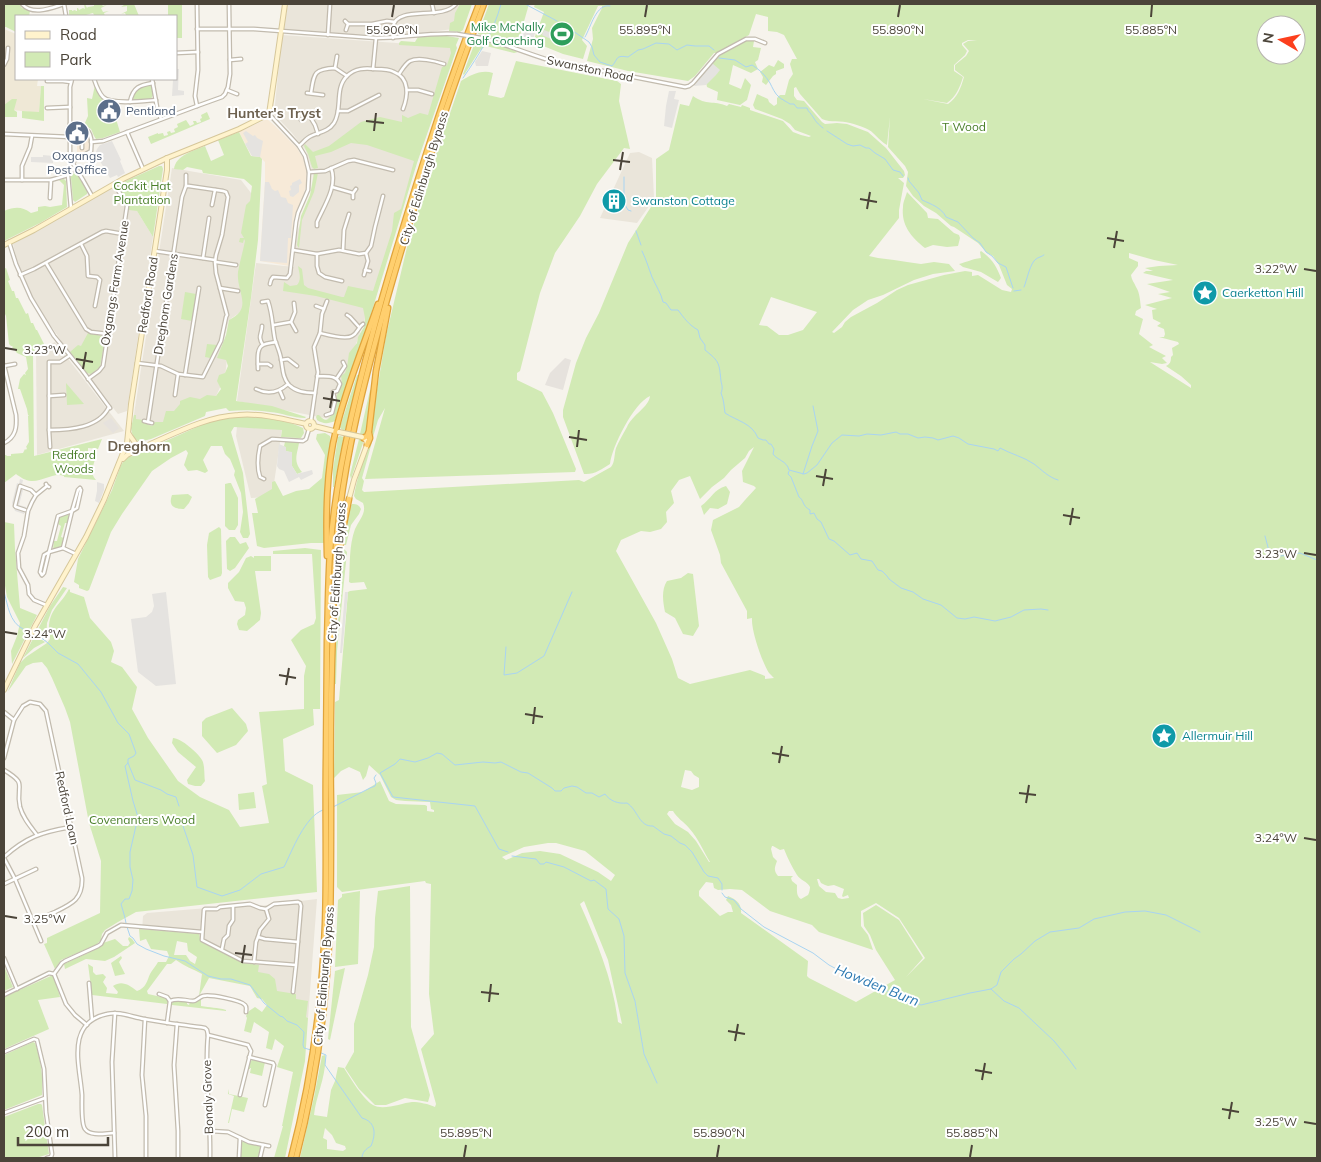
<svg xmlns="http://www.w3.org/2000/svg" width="1321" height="1162" viewBox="0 0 1321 1162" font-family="Mulish,sans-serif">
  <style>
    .residential { fill: #eae5da }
    .commercial { fill: #f7ead8 }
    .industrial { fill: #e6e2dd }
    .education { fill: #efe8d6 }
    .green { fill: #d2eab5; fill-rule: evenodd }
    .parking { fill: #e5e3e0 }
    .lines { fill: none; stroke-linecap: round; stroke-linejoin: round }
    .stream { stroke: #a9d4f2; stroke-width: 1 }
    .street-casing { stroke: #c2bbae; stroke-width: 5 }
    .secondary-casing { stroke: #d6c79b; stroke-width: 6 }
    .highway-casing { stroke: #e0a43c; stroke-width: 7 }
    .street { stroke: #fff; stroke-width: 2.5 }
    .secondary { stroke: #fff3cd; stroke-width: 4 }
    .highway { stroke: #ffcf6e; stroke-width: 4.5 }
    .street-bridge-casing { stroke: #c2bbae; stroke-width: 5; stroke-linecap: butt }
    .secondary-bridge-casing { stroke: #d6c79b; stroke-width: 6; stroke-linecap: butt }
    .street-bridge { stroke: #fff; stroke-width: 2.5 }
    .secondary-bridge { stroke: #fff3cd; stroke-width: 4 }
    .ticks { fill: none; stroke: #4b4439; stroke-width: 2 }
    .labels { text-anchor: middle; stroke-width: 4; stroke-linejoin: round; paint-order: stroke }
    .leisure-label { font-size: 12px; fill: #27864d; stroke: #fff; text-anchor: end }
    .street-label { font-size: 12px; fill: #4b4439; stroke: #fff }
    .service-label { font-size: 12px; fill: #4e5e75; stroke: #fff; text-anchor: start }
    .park-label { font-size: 12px; fill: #4a7f2a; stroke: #fff }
    .culture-label { font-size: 12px; fill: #0d838f; stroke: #fff; text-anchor: start }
    .neighbourhood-label { font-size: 14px; font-weight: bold; fill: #6e6250; stroke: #fff }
    .water-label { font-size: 14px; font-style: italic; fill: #2e7ab2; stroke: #fff }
    .ticks-label { font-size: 12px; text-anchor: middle; fill: #4b4439; stroke: #fff; stroke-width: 4; stroke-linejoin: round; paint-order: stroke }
  </style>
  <rect width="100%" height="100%" fill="#f6f3ec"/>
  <g class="residential">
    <polygon points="288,4 463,4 453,29 399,36 369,35 283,30"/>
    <polygon points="282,35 454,47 382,269 330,419 237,401 256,263 294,267 296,235 312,190 313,174 306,151 292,133 274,114"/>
    <polygon points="639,152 652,158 654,198 652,202 637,223 600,218 630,153"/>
    <polygon points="172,168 241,180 251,193 243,310 229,320 219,355 227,358 225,377 216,396 161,425 133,421"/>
    <polygon points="117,185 129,206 137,211 153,237 127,411 118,414 68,351 34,301 19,268 13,244"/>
    <polygon points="55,342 124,431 37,455 36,351"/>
    <polygon points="237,427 282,429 272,497 251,498 236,436"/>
    <polygon points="317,899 308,1018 274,1004 189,941 142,932 143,916 147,913 257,904 259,906"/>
  </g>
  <g class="commercial">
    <polygon points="267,119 274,125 297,148 303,158 307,171 306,184 304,194 294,217 289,266 260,261 265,182 265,162 260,157 252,156 239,132"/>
    <polygon points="77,130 89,135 89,149 80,154 77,154"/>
  </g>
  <g class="industrial">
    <polygon points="482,51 491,53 488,66 476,66 475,62"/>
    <polygon points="565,358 571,360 563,390 545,385 550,373"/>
    <polygon points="111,418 119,428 113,433 103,423"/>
  </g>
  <polygon class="education" points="4,29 16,34 16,79 38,79 37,86 41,86 39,113 4,109"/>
  <g class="green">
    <polygon points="4,4 19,4 22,8 30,11 29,16 16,16 16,32 6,27 4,27 5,29 4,30"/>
    <polygon points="84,4 85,4 87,8 88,7 94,6 94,4 101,4 103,6 107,5 101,8 103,12 109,11 104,13 105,16 93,16 94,15 93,13 86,15 86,16 69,16 69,10 72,10 72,11 75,10 76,11 77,11 77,8 78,8 79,10 83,8 85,9"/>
    <polygon points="124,4 134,4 139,16 125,16 126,15 125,13 121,14 127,11 127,6 121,7 124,5"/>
    <polygon points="168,4 182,4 182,38 176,38 176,16 164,16 168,16"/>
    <polygon points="460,4 472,4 463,30 460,32 449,31 450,23 454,21 455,13"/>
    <polygon points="489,4 529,4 519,39 516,45 478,34"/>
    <path d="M535,4H1317V1158H300L314,1097L322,1056L325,1055C327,1075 316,1095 314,1115L327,1117L331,1090L335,1081L338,1067L344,1068C351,1079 363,1099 373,1105C383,1111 402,1103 412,1102C419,1102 429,1104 435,1107L436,1104L421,1049L434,1034L429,994L431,884L426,883L425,881L342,892L337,887V795L363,792L380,781L389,801L396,804L425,805L427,806V811L434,812V810L431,809L430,802L405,801L396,800L391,797L380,775L369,765L366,776L363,780L360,772L349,767L341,771L334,778L335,702L339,700L348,592L350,591L367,589L364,582L351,583L349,582C350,565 349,545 355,529C359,520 367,513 363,503L356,499L354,496C357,477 364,459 371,442H372L362,478L364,481L362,490L364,492L579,480L584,482L611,467C615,462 614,455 616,448C619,441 623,434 627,427C632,415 649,407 650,396C634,403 612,446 610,464C602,469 594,475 584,474L563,417V410L576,363L586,338L599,313L628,243L656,199V159L669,150L680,104L689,106L693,96C707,106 713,100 727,106L729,104L741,107L742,105L750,108V110L783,121L793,132L801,135L809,137L811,136L795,130L790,124L782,119L755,109L753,105L757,94L768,99L769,102L774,106L777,104V98L780,95H785L789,80L793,74L790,64L792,59H797L784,35L777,32L768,31V17L756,14L749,35L716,53H714L695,76L688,81L628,71L587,61L593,39L592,28L602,8V6H598L582,40L587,46L583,59L563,54L536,43L534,39L544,12L534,7ZM1266,25H1296V55H1266ZM968,40L977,41H968L963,44L969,51L966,56L955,65V70L964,77C961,88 957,98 948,104L923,99L947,103C956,97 960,87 963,77L954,71V65L965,55L967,51L962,45V43ZM796,87L800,94L822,119C831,123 841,120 850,123C855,124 860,126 865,128C874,131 879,141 887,145L890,117L888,147L905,166L908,172L906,186L913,196L924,206L936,213L951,226L954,227L978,243L987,253L993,256L999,265L1007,285L1012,289L1011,292L1002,290L978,275L972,276V272L965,271L944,275L908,285L897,290L877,303L851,317L845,322L842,327L834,333L832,332L853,310L868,300L883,295L914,280L933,274L955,271L949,264L934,262L921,264L907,262L894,260L878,258L869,256L899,218V210L904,183L898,178H903L905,175L904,171L886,148L868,132L847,124L837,123L825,124L822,122L804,101L797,100L794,96V88ZM1129,253L1154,260L1178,265L1159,266L1145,268L1153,271H1146L1143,273L1173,280L1147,284L1170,292L1158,294L1172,298L1145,305L1157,309L1152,310L1153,319L1161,323L1157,326L1164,329L1165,334L1164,337H1159L1178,342L1179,344L1172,348L1173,355L1171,357C1171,362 1170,364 1166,366L1181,376L1191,385V388L1150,362L1162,364L1167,363L1162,358L1166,356L1149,347L1153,345L1139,334L1143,319L1135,315L1136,311L1141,308C1140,301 1140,293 1136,287C1134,282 1132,281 1131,275L1138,266V262L1129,258ZM771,297L817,312L803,330L788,335H779L767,326L759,325ZM754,447L742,471L743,482L754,486L756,488L745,500L739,507L713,520L711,530L720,555L721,563L747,611V619L752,618C751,630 762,662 769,673C770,674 773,677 774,678L765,679V676L750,670L690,684L678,678L672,659L656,623L616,551L621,540L641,531L650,532L661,529L667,522L666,512L674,503L671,491L679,480L690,476L700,499L712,487L724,478L731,470L745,458L749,451ZM685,770L691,771L694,775L699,778V787L692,790L681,787ZM669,811H673C677,818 684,822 689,828C699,839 703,851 710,862H709L696,841L688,832L675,824L667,814ZM548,843H556L585,851L615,875L611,881L598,872L560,854L540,851L522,853L506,860L502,857L524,847ZM772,846H773L780,850L784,849C788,859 792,867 797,875C800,880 808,882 810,887C810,889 809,894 808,895L801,899C796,896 797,890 797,885L792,881L791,878L793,876H778C773,870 775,867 777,861L773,857L771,849ZM817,879H819L821,883L825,885L828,886L834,885L844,889L842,896L843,897L848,895L849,898L842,899L838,898L835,893L826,892L819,886ZM706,882L713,883L714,888L718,890L730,889L742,890L770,911L812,925L819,932L873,950L868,935L861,926V911L876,903L899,918L925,958L906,977L923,958L899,920L876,905L863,913L864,926L870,935L876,950L895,980L856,1002L809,978L807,976L808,961L741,913C742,904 736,899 728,896L726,900L731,905L733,912H728L720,916L699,896V891ZM584,901L608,960L622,1024L618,1022C613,980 597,942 580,904ZM325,1128L332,1135L336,1143L345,1146L346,1149L343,1151L327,1149V1140L323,1138Z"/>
    <path d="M441,35L459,38L456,45L457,48L417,163L368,324L355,363L339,406L335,421C328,424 323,424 317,420L316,417L317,415H319C332,431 335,401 337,395C340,388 343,384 341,376L345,373L347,367L349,353L357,343L358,337L364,327L365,318L363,308L316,296L283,291L284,282L290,286L297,285C302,280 299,272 298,266L302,269L304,285L308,288L342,297H344L348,286L373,291L392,231L394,213L401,209L414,161L367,145L351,143L331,152L315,156L318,168L314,169L312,167L308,154L304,146L305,144L313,152L329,146L361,122L380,117L402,122V115L408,118L420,113L428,115L442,67L447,65L451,53L450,48L399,45V43L401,41L415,42L418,37Z"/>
    <polygon points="748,39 754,41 753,47 761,48 758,60 755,62 758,69 751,73 733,65 729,84 741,89 745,78 751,85 747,100 740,105 717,100 718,92 707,87 706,82 716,73 712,63 717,57"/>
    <polygon points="476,40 499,45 518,52 514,53 486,46 480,50 464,75 463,74"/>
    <polygon points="778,60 784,64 784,68 776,71 776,74 773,76 766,85 762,82 763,77 760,72 769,65 774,67"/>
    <path d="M516,61L617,81L621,84L619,101L630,149L624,148L597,184L580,216L555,253L540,293L520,371L517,373V380L542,392L553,413L576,469L575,472L365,479L385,408L378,420L373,437L371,426L386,336L408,243L431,169L461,81C470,75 482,69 493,73L488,95L501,98L504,97Z"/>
    <polygon points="95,85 100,97 103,99 101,120 116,119 120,132 103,138 96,139 94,136 91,129 84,125 88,116 87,98 92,99"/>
    <path d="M150,85L152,86L153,95L151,99L141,100H133C134,89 140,86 150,85Z"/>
    <polygon points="41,86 44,86 44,121 22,118 22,111 39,112"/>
    <polygon points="12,99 17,99 14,110 17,112 17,117 4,117 4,105"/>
    <polygon points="207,112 210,119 151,144 148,137 158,133 158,134 163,133 164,136 168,135 167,132 170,131 171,133 175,132 174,129 178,127 177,124 186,120 190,126 194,124 193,121 196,121 197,123 201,122 200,119 202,118 201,115"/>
    <path d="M239,132L251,156L260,157L262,159L258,240L251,298L236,401L272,406L306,417L305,418C293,418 282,413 270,412C256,410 242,410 229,411L226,408L206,412L205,416L151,439L143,441H138L134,438L132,433L131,428L134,415H136V419L143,420L144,423L152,426L155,422H163L166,411H174L180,404V401L190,397L200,399L207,395L216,396L221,389L217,381L219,375L225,373L228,366L226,360L217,358L226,335L229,320C254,308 236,292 238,272C240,261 243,251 245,241L244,239L243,243L239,242L240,238H244L241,233L246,205L250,201L252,186L244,179L203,173L202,170L187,167L183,170L174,169C176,155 193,151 205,146L211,161L224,155L218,140Z"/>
    <polygon points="159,166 162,166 163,169 153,237 137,211 129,210 129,206 117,185"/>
    <polygon points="74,173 77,173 87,191 87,194 75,202 73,200 71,178 71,175"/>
    <polygon points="318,173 314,192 302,220 299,248 297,245 301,216 310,195 314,174"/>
    <path d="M64,179L66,181L67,207L40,223L4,241V211C15,207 21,206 31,213L38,211V207L45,206L50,207L62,205L64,185L59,180Z"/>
    <path d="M907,192L927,213L928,218L938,219L954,233L959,235L960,238L958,246L947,247L933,245L925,248C911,237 901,225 903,207C903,202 906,196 907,192Z"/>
    <path d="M981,251C992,259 996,265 1001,278L998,282L981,272L963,267L959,264C967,262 972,259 981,258L980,252Z"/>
    <path d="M6,268L10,280L8,281L12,291H14L16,298H18L26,314L28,313L31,323H33L36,330H37L45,346L32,352L33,354L34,456L102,439L98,449L88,448V455L96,456C94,464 89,473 96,480L64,477V476C53,472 43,482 31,481C26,481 20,477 16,474L4,483V455H6L7,456H11V454L23,453L25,449L26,450L27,448L26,447L29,442L28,416L29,415H28L27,409L20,389H18L20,379L24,374L26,375L25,373L28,369L26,357L17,353L12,347L13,346H11L9,344L6,316L4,312V269Z"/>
    <polygon points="185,292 196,294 192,321 181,319"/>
    <polygon points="88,333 102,336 105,339 100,367 91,374 87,373 70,352 78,345 81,346"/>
    <polygon points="207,344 217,345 210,358 205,357"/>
    <polygon points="357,375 359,375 345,431 341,429 340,427"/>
    <polygon points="66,383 84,404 67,405"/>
    <polygon points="370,390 371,390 367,430 364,434 360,434"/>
    <path d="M242,417C263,417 284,419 303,428L304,433L301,438H298L281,437L282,430L234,427L231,432L243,473L250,534L248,538H243L240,532L243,512L241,493L234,475L235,471L230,459L225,454L222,446H211L203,460L208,471L205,473L197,470L188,471L184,465L188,453L186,450L171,458L152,471L122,514L111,532L89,590L87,591L79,588V585L74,582L78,559L112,490L121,465L126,458L136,455L141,452L206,423L224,419Z"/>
    <polygon points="325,433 330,436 331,442 325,506 324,543 311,543 264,548 257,546 252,513 258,513 255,499 272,489 272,482 275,481 283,496 296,491 309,489 322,478 325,455 316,439 317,434"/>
    <polygon points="340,436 344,437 334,487 333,487 333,469 338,437"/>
    <polygon points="359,439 362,440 363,443 351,479 350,475"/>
    <path d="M287,441L299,443C297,455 293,461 302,472L297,474L292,466V453L286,451L284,446L285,442Z"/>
    <polygon points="229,483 231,483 238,498 238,525 235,530 229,530 225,526 225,484"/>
    <path d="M726,486L730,492L727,504L718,509L710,508L704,515L701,506C711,499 714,489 726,486Z"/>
    <path d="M188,494L192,497L189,503L184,509C174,509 168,506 172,495Z"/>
    <path d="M352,504C357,504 359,505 361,509L359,514L351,525L346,545H344L350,507Z"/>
    <polygon points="69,512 68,523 65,523 61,537 64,538 62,546 53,549 54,541 57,541 61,526 58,524 60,515"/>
    <polygon points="4,522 14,524 15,549 20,608 37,615 12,664 11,651 17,636 20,623 7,597 4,580"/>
    <polygon points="219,527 221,529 222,573 221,576 210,580 208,577 207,545 209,533"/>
    <polygon points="230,537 235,537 240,544 246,542 249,548 235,568 230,571 227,569 226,541"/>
    <path d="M305,548L321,550L320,709H313L314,725L283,739L285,771L313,785L317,892L136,912L118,922L105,930L102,934L101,940L96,945L61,960L55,969L44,944L47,943V938L100,913L101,861L89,823L70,722L65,708L52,678L47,668L42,662L33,663L26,666L9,690L8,691L20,663L26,657L47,643L50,639V633L51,632L49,631C48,609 61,605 69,589L70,590V592L84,597L90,618L111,642L114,651L111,662L122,667L137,687L132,709L148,738L178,781L200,797L229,810L240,827L269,823L262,786L267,784L259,712L304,709V676L306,666L291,640L301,630L314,624L316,618L312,554H273V551Z"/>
    <polygon points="344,549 347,552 337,651 336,684 335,684 335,645 339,614 342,550"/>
    <polygon points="251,556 254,558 254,556 271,556 271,571 255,571 261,613 260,620 247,631 239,630 237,624 238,620 245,615 246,608 244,602 235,601 228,588 228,583 239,572 246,558"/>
    <path d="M688,573L693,574L699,626L693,636L683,634L675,618L665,612C663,602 661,590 667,581L681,578Z"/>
    <polygon points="63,587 67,588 52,610 47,623 46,641 43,637 40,635 39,638 45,642 34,648 23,658 50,606"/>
    <polygon points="232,708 246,724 248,731 236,745 217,753 202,736 202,722 206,718"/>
    <path d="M173,738C181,738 198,753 202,760C205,765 204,775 205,781L201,786H195L188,784L187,780L196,767L178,752L172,743Z"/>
    <polygon points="254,792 256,808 239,810 238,794"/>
    <polygon points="410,886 411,1027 430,1095 428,1102 405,1098 386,1105 375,1105 359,1089 345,1068 354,1052 354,1024 368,975 374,947 375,918 378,891"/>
    <polygon points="360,891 358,964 335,967 338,900 342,897 342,894"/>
    <path d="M139,929L199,934L201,942L241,962L259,965L258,972L269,974L275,979L277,991L296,994V999L308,1001L306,1017L308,1018L305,1061L285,1158H274L283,1126H282L293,1072L277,1067L284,1046L275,1039L272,1050L266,1048L269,1032L254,1022L251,1033L244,1031L247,1018L246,1016L249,1011L255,1007L262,1012L267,1005L262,999L257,998L250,986L209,978L199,996L202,974C193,969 184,966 176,960L171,964H167L147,991L148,994L166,998L168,1002L167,1004L92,995L88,964L93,967V972L96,975L103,974L106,977L103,982L107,988L106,993L117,994L118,992L113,986C122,980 129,985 137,991C146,988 147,981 150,974C152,970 156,966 158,962H166L169,956L167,951L151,949L146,939L140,941ZM177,941L187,943L188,951L197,957L195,964L190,961L186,955H174Z"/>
    <polygon points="129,937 132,939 135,943 114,957 105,961 86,959 65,969 64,964 88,953 103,943 115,939 123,946 128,946 130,943 128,939"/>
    <polygon points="121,956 122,958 119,962 125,974 115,976 111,963"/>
    <polygon points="4,966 13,987 4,991"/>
    <polygon points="345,968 330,1040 328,1039 335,971"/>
    <polygon points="53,975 55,979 60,997 38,1000 49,1029 4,1049 4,997"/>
    <path d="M201,999V1006C210,1008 217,1007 226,1010V1011L172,1005L171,1003L177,1000L187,1002V1004L189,1005L190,1002H195Z"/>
    <path d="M33,1042L35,1043C41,1059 43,1077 42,1095L4,1110V1055Z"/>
    <polygon points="252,1060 265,1062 262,1076 250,1073 251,1068 250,1069 248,1069 250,1062"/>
    <polygon points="229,1089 229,1094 248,1098 244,1112 232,1109 229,1123 228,1123 234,1096 228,1094"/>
    <polygon points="38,1104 41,1104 42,1105 49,1154 36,1158 4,1158 4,1117"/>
    <polygon points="242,1142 247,1142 261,1146 258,1158 240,1158 240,1154"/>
  </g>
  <g class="parking">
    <polygon points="526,26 536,30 531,45 521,41"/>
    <polygon points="544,30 565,38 562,44 542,35"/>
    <polygon points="712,63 720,70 716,75 706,85 694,86"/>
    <polygon points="176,69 179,69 178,90 184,91 184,95 172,96 173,80 172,79 176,79"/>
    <polygon points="669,91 676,91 674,99 679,100 672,128 664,126 666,106"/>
    <polygon points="246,131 253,136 255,135 257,138 263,141 260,157 252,156 245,144 248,142 243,133"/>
    <polygon points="112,141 121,160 120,161 125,173 118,177 117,175 110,178 97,156 96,152 97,149 100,145"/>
    <polygon points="43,155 53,156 53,163 31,162 31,157 43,157"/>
    <polygon points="300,179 302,183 299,185 299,192 293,197 290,196 289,191 291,190 290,186 292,185 292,183"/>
    <polygon points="265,182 269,182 272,189 275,191 278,190 281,197 286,198 288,203 293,205 291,238 288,238 287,263 260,261"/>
    <polygon points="279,444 286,447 286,451 292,452 292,466 297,474 312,470 313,474 301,480 299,477 289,482 284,471 279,469 277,466"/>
    <polygon points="20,479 23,480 21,489 23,490 19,505 26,507 24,514 15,511 12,503 17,483 19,484"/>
    <polygon points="97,482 104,484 104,490 99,503 95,501 97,491"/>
    <polygon points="166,592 176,684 156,686 138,672 131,619 146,617 152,612 154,606 152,594"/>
    <polygon points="345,592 348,592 342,653 340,653"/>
  </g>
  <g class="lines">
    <g class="stream">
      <polyline points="525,4 557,21"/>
      <path d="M573,31L589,42L592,47L594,55L600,62L612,66C619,58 615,55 628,57L638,50L643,49L656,43L669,44L677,50L687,45L695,46H709L714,50"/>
      <path d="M585,37C591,27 596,3 610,6"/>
      <path d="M719,58L735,60L746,67L752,65C760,70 765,75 770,83C772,87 775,94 779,97C781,99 787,102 790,104H794L797,108H807C808,112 811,113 813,117C817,123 817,123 823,128"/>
      <path d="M463,78C479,55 494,31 501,4"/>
      <polyline points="827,131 847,144 853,146 860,145 866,148 869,148 875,153 885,159 893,170 900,172 903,176"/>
      <polyline points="624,177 624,203 628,210 631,211"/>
      <path d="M908,178L909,181L919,193L922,200C931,204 942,208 946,217L958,222L973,238L980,243L986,252L992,256L998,263L1006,267L1013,288"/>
      <polyline points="636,231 641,245"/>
      <path d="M642,251C646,259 649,269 652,277C656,286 661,293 663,302L666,303L671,310H678C684,318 689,325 698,330L700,338L705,345V350C720,362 719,363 721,381C722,386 723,388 721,393C724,400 724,406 725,413C737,421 752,423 758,438L763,440H766L769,444H771L774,449L773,454C777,460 787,461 789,470L804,474L807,473L817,465L832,443L842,435L859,436L867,434L881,435L896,432L900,434H908L918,438L925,437L933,438L938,440L953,436L959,438L968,444L994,449L998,451L1000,448C1011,454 1024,457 1034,464C1042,470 1048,477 1058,480"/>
      <path d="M1024,287C1027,280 1030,263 1036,259C1037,258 1043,256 1044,255"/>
      <polyline points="1014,291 1021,290"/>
      <path d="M789,471L788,474L791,477L799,497C804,500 802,506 810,510V514L814,513L817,519L821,522L829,539L834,541L850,555L857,553L861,559L872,561L878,570L882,571L887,576L889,579L901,588L913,592L923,599L941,605L957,618L965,619L974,617L995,621L1011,617L1024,610L1041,609L1048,610"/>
      <polyline points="803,474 812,446 818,431 813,406"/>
      <polyline points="1265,536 1269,551 1281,556 1300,553 1317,560"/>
      <path d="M4,592C8,605 9,622 23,629"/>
      <path d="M39,636L48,643L58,653L78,664L101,692L118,723L129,734L136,753L134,756L128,759V763L125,766L133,801L138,817L130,852V867L133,880L132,891L129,899H125L121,904C123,911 125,917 126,923"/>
      <polyline points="506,647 504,675 517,673 544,656 572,592"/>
      <polyline points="128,763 135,780 161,790 167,794 176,797 179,806"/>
      <polyline points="333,807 370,788 375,786 376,783 374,778 376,775"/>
      <path d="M182,823L193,855L197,887L222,896L240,890L261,874L284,867C292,851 305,816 323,810"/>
      <path d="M508,852L499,849L475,806L393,797L380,773L395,764L400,759L415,762L428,758L437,753L442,754L455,765L483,762L495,763L501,762L521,772L528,773L552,788L555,791H561L564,788L572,786L577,787L586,793H592L599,797L605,794C610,801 618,804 627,803C638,810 639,827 653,826L664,834L671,836L680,843L685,845L692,852L704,872L708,876L718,878L722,884V890"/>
      <polyline points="512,856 536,859 540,864 544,864 546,862 564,867 591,881 594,880 606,889 608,909 619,919 624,936 625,973 635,1001 644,1054 657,1083"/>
      <polyline points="722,893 725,897 734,900 741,909 764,927 813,953 829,965 848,975 872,984 900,997 921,1005 970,993 991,989 997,985 1001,972 1014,959 1021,954 1035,941 1050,932 1079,928 1094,919 1125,912 1145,911 1166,915 1200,932"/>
      <polyline points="127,927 130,936 133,938 137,944 146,949 164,956 185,961 208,976 221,979 231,979 250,985 264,1003 280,1016 283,1017 287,1021 297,1025 304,1032 303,1045 304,1048 311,1050"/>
      <polyline points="991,989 1004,1001 1019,1008 1054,1041 1068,1058 1076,1069"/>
      <path d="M319,1052L326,1055L325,1065L362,1118C376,1122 376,1134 371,1146C366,1149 362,1152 362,1158"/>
    </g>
    <defs>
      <g id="street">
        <path d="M22,4C33,16 51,8 64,4"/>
        <polyline points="64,4 66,16"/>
        <polyline points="197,4 198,70 195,96 197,106"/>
        <polyline points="432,4 434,13"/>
        <polyline points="345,21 348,24 346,30"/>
        <polyline points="348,24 372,24 387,21 395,22"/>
        <path d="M197,29H254L376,38C403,38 430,32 457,34"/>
        <polyline points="328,35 330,4"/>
        <path d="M393,38C393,34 393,30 393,26C398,5 442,21 456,4"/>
        <path d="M481,38C506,44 528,54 552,61L685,87L689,86L693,83L718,54L746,39H755L765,43"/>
        <polyline points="176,53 198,52"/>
        <polyline points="230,60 241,59"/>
        <polyline points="4,65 7,59 8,48"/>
        <polyline points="335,68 337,56"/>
        <polyline points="373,69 376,38"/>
        <path d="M399,74C402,70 405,64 410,61C418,57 435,61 444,64"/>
        <polyline points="72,79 70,87 70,156 72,162 83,180 92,196"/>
        <path d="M94,79C96,85 99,93 103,97C111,105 144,101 156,100"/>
        <polyline points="152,79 157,107 161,119"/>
        <polyline points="47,81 63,81 71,82"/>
        <polyline points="227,90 237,94"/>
        <polyline points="407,90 418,90 432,94"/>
        <polyline points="307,93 323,95"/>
        <path d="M311,93C314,74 313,69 335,68L347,76"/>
        <path d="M130,102C133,87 140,85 153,83"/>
        <polyline points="47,108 70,107"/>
        <polyline points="338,111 348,111 379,95"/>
        <polyline points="269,114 299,146 305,156 309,172 308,190 298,213 296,222 290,274 287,278 273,277 271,280 270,284"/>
        <polyline points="309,115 315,125 318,134"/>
        <polyline points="301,120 314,112"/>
        <path d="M70,124C89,126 93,133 91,151L72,162"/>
        <polyline points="127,132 143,169"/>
        <polyline points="4,134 70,137"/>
        <polyline points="82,136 82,148"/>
        <polyline points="91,142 103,141 114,137 197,106 222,97 225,94 228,87 230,74 229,4"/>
        <path d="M299,146C303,143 306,138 311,136C319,132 328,132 334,123C343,109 334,89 347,76C355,68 365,68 375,69C382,69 389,69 394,72C410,78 408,96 403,109"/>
        <polyline points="309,172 325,171 348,161 354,160 393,170"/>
        <polyline points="4,180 51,180 68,175"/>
        <polyline points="22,180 22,166 30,147 32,136"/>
        <polyline points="332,187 353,193"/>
        <polyline points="50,198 51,180"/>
        <polyline points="353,198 353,193 356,189"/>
        <polyline points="212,205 215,190"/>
        <polyline points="71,208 68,175 75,167"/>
        <path d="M317,226V222C324,206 338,186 331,168"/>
        <polyline points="9,242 16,264 31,298 54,336 82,370 110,408"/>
        <polyline points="81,244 87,256 88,276 97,277 100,280 95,306"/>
        <polyline points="293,250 317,254 339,250 359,254 366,253 371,246 375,227 383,196"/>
        <polyline points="343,250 344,230 349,214"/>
        <polyline points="155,251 215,260"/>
        <polyline points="317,254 317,266 319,273 325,277 342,281"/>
        <polyline points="203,258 209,218"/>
        <polyline points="216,262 236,265"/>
        <polyline points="46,263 86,329 91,332 108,334"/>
        <polyline points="365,270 370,271"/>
        <polyline points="20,275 34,269 102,232 106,231 123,234"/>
        <polyline points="364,275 368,261 366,253"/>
        <polyline points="220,288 238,291"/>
        <path d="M262,302L268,301C273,316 272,325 275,340C277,346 280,352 281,359C283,368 282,377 289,385C296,392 305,393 315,393"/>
        <polyline points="316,306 324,309"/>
        <polyline points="347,315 350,317 359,327"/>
        <polyline points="291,322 296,331"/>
        <polyline points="274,325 291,322 295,312 294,303"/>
        <path d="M262,326C262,334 257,336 263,345"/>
        <path d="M320,333C328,335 345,340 352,336C358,333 358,327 363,324"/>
        <path d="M69,356L60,362H49V430C70,430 99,428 109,407"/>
        <polyline points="281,360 288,359 297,366"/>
        <polyline points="137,363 161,366 178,374 203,377 221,341 226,317 227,315 216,273 215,262 216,255 222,235 228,197 226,192 223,191 189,186 186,186"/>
        <polyline points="258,364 268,364 271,366"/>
        <path d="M4,365L16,415C17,427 16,437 4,443"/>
        <polyline points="4,366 15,364"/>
        <path d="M258,369C258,362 256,348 263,345C267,343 272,343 276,342"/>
        <polyline points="185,375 199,288"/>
        <path d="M317,376C326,377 336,374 340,384L337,391L333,392L335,401L332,413L326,415"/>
        <polyline points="337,378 345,366 343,362"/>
        <polyline points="88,379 99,371 103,366 127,206 126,203 114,184"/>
        <path d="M256,389C268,395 278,393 288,384"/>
        <polyline points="280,391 283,398"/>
        <polyline points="175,395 178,374"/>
        <polyline points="49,396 64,395"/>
        <polyline points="144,421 152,423"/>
        <polyline points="311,421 318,372 314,347 320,333 322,314 327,301"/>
        <polyline points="148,422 182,197 186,186 186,175"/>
        <polyline points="49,430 50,447"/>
        <path d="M264,479L260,477C257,468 258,455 260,446L272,439L303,441L306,439L309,429"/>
        <polyline points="46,484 47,486 49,487"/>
        <polyline points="25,510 16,507 15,506 20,486 31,490 36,495"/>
        <polyline points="63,548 76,554"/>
        <polyline points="42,575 40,572 44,555 49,552 58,516 72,511 78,490 80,488"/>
        <polyline points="42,575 44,573 49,552 63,548 72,511 77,508 81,490 80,489"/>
        <polyline points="46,605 34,600 29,594 28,585 19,568 18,553 24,536 28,511 32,502 36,495 47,486"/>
        <polyline points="4,712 14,720 4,758"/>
        <path d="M14,720L23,706L30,702L40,704L46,711L82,878C83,899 72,904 55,912C48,915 41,919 33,922"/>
        <path d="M4,770C29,785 15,784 20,807C23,818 30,826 37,835"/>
        <path d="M4,857C26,837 42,832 71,827"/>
        <polyline points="4,858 15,879 41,941"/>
        <polyline points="4,884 36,869"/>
        <polyline points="258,937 265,939 298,942"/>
        <polyline points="222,949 224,939 228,935 229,926 233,920 233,907"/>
        <polyline points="4,958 17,989"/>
        <polyline points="254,962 256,942 258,937 260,930 269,919 266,909"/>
        <polyline points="54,974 66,1004 75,1015 87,1025"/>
        <polyline points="89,983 92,1020"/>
        <polyline points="293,992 296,965 243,961 202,940 204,910 205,909 217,909 220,907 250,904 260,908 266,909 274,904 298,902 300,903 301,906 296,965"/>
        <polyline points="159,994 167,997 170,1001"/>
        <polyline points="4,995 49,973 54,974 62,963 65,961 98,946 101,944 107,933 121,925 202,932"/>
        <polyline points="145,1019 142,1075 146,1116 146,1158"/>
        <path d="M167,1023L170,1001C178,997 185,1001 193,1001C197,1001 199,997 203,996C209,994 241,1000 245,1005C247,1007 246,1009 246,1012"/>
        <polyline points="177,1024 174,1065 178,1131 178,1158"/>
        <polyline points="208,1035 248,1045 251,1051 240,1095"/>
        <polyline points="4,1052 34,1039 37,1040 44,1069 46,1112 52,1154 51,1157 47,1158"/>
        <polyline points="249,1057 273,1063 274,1065 265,1105"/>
        <polyline points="4,1113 45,1098"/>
        <polyline points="210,1131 228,1132 249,1142 269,1146"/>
        <path d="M114,1133C106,1133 91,1137 85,1129C81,1124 82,1103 82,1095C80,1066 65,1023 107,1014C119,1011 132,1017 144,1019C165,1023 185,1025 205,1028L207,1030L208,1035C204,1076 211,1117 210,1158"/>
        <polyline points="115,1158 112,1062 115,1013"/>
        <polyline points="239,1158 240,1138"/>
        <polyline points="260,1158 263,1145"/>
      </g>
      <g id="secondary">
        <polyline points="4,245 34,230 123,179 167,158 239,129 269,114 285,4"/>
        <circle cx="310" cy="425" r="4"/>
        <polyline points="314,426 338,432"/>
        <path d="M136,450C169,437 202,417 238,415C261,413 284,419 306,424"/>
        <path d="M123,459L127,455L135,451C139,444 132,440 129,434"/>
        <polyline points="349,499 354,480 367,445 366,440 362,437"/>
        <polyline points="4,690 35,626 86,537 104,500 127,443 131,404 167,170 167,158"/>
      </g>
      <g id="highway">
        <polyline points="363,438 367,436 369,431 376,371 388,308"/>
        <polyline points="367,445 370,438 369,433"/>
        <path d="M327,556C326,516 326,469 336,430C346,387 364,345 378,304"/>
        <polyline points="337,572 342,534 349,499"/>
        <path d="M291,1158C311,1082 322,1003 325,924C327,869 325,814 326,758C326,719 327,679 327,640C328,610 328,581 330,551C336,467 359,383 381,302C410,202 441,101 479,4"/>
        <path d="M296,1158C316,1082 327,1003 330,924C331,885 331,845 331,806C330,747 331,687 333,628C333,600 334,573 336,545C343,460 365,378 388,296C416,198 447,100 484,4"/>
      </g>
    </defs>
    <use href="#street" class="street-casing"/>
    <use href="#secondary" class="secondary-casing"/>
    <use href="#highway" class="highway-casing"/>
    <use href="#street" class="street"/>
    <use href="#secondary" class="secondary"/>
    <use href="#highway" class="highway"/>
    <defs>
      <polyline id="street-bridge" points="457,34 481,38"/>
      <polyline id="secondary-bridge" points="339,432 362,437"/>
    </defs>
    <use href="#street-bridge" class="street-bridge-casing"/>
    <use href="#secondary-bridge" class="secondary-bridge-casing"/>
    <use href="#street-bridge" class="street-bridge"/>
    <use href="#secondary-bridge" class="secondary-bridge"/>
  </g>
  <path class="ticks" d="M392,17L394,5M645,17L647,5M898,17L900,5M1151,17L1152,5M366,121L384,123M374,131L376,113M613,160L630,162M620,170L623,152M860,199L877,202M867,209L870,192M1107,238L1124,241M1114,248L1117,231M1304,269L1316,271M5,348L17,350M76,359L93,362M83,369L86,352M323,398L340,401M330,408L333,391M569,437L587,440M577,447L579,430M816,476L833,479M823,486L826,469M1063,515L1080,518M1070,525L1073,508M1304,553L1316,555M5,632L17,634M279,675L296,678M286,685L289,668M525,714L543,717M533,724L535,707M772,753L789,756M779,763L782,746M1019,793L1036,795M1026,803L1029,785M1304,838L1316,840M5,916L17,918M235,953L252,955M242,963L245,945M481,992L499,994M489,1002L491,984M728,1031L745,1034M735,1041L738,1024M975,1070L992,1073M982,1080L985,1063M1222,1109L1239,1112M1229,1119L1232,1102M1304,1122L1316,1124M464,1157L466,1145M717,1157L719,1145M970,1157L972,1145"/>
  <defs>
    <symbol id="stadium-disc" viewBox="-11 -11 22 22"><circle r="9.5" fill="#2e9e5b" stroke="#fff"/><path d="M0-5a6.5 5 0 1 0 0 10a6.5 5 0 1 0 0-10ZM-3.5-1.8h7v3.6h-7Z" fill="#fff"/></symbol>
    <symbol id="civic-disc" viewBox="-11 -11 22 22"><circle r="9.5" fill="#5c6f8a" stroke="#fff"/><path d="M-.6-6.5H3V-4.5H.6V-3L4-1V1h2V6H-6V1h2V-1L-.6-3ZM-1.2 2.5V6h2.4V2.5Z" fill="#fff"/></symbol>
    <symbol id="building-disc" viewBox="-11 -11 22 22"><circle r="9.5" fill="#0f9aa8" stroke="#fff"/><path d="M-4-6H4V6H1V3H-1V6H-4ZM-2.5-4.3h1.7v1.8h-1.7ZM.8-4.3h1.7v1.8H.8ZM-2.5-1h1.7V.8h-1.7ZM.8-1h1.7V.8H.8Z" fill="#fff"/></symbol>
    <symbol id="sight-disc" viewBox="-11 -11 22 22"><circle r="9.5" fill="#0f9aa8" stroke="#fff"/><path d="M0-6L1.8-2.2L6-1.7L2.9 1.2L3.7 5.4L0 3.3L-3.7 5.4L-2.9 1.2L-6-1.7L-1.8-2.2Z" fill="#fff"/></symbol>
  </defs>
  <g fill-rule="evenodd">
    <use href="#stadium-disc" x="548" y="20" width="28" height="28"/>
    <use href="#civic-disc" x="95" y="97" width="28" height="28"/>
    <use href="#civic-disc" x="63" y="119" width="28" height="28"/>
    <use href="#building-disc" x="600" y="187" width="28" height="28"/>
    <use href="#sight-disc" x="1191" y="279" width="28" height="28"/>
    <use href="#sight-disc" x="1150" y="722" width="28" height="28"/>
  </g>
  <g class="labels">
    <g class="leisure-label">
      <text x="544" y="31">Mike McNally<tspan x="544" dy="14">Golf Coaching</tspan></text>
    </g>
    <g class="street-label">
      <text transform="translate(590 69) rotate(12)" y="4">Swanston Road</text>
      <text transform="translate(424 178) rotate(-73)" y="4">City of Edinburgh Bypass</text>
      <text transform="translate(115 283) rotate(-81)" y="4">Oxgangs Farm Avenue</text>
      <text transform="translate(148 295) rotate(-81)" y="4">Redford Road</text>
      <text transform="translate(166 304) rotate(-81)" y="4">Dreghorn Gardens</text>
      <text transform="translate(337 572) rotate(-86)" y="4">City of Edinburgh Bypass</text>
      <text transform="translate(67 808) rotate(78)" y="4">Redford Loan</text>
      <text transform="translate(324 976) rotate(-85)" y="4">City of Edinburgh Bypass</text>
      <text transform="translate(208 1097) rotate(-92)" y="4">Bonaly Grove</text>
    </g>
    <g class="service-label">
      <text x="126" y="115">Pentland</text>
      <text x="77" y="160" text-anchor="middle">Oxgangs<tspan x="77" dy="14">Post Office</tspan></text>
    </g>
    <g class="park-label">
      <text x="964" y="131">T Wood</text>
      <text x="142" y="190">Cockit Hat<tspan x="142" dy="14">Plantation</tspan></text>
      <text x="74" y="459">Redford<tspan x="74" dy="14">Woods</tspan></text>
      <text x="142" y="824">Covenanters Wood</text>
    </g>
    <g class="culture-label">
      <text x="632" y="205">Swanston Cottage</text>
      <text x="1222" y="297">Caerketton Hill</text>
      <text x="1182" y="740">Allermuir Hill</text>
    </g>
    <g class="neighbourhood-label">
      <text x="274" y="118">Hunter's Tryst</text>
      <text x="139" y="451">Dreghorn</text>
    </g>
    <g class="water-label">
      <text transform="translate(877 985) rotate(22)" y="5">Howden Burn</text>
    </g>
  </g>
  <g class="ticks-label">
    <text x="392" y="34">55.900°N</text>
    <text x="645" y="34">55.895°N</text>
    <text x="898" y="34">55.890°N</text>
    <text x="1151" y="34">55.885°N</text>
    <text x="1276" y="273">3.22°W</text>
    <text x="45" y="354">3.23°W</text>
    <text x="1276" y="558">3.23°W</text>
    <text x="45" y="638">3.24°W</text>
    <text x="1276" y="842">3.24°W</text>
    <text x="45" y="923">3.25°W</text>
    <text x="1276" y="1126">3.25°W</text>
    <text x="466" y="1137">55.895°N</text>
    <text x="719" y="1137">55.890°N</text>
    <text x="972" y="1137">55.885°N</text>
  </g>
  <rect width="1321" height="1162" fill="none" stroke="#4b4439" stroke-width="10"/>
  <rect x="15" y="15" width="162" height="65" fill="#ffffff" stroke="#b7b4b0"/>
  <rect x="25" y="31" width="25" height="8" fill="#fff3cd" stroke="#b7b4b0"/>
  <text x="60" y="40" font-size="15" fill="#4b4439">Road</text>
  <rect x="25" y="52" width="25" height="15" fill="#d2eab5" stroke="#b7b4b0"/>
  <text x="60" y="65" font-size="15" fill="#4b4439">Park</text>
  <g transform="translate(1281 40) rotate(279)"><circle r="24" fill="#ffffff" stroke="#b7b4b0"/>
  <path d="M0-4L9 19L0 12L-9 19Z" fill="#fc3f1d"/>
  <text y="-8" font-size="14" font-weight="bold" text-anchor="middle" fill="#4b4439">N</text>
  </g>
  <path d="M18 1137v8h90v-8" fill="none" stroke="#4b4439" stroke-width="2.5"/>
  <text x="25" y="1137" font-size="15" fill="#4b4439" stroke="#ffffff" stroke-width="4" paint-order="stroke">200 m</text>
</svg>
